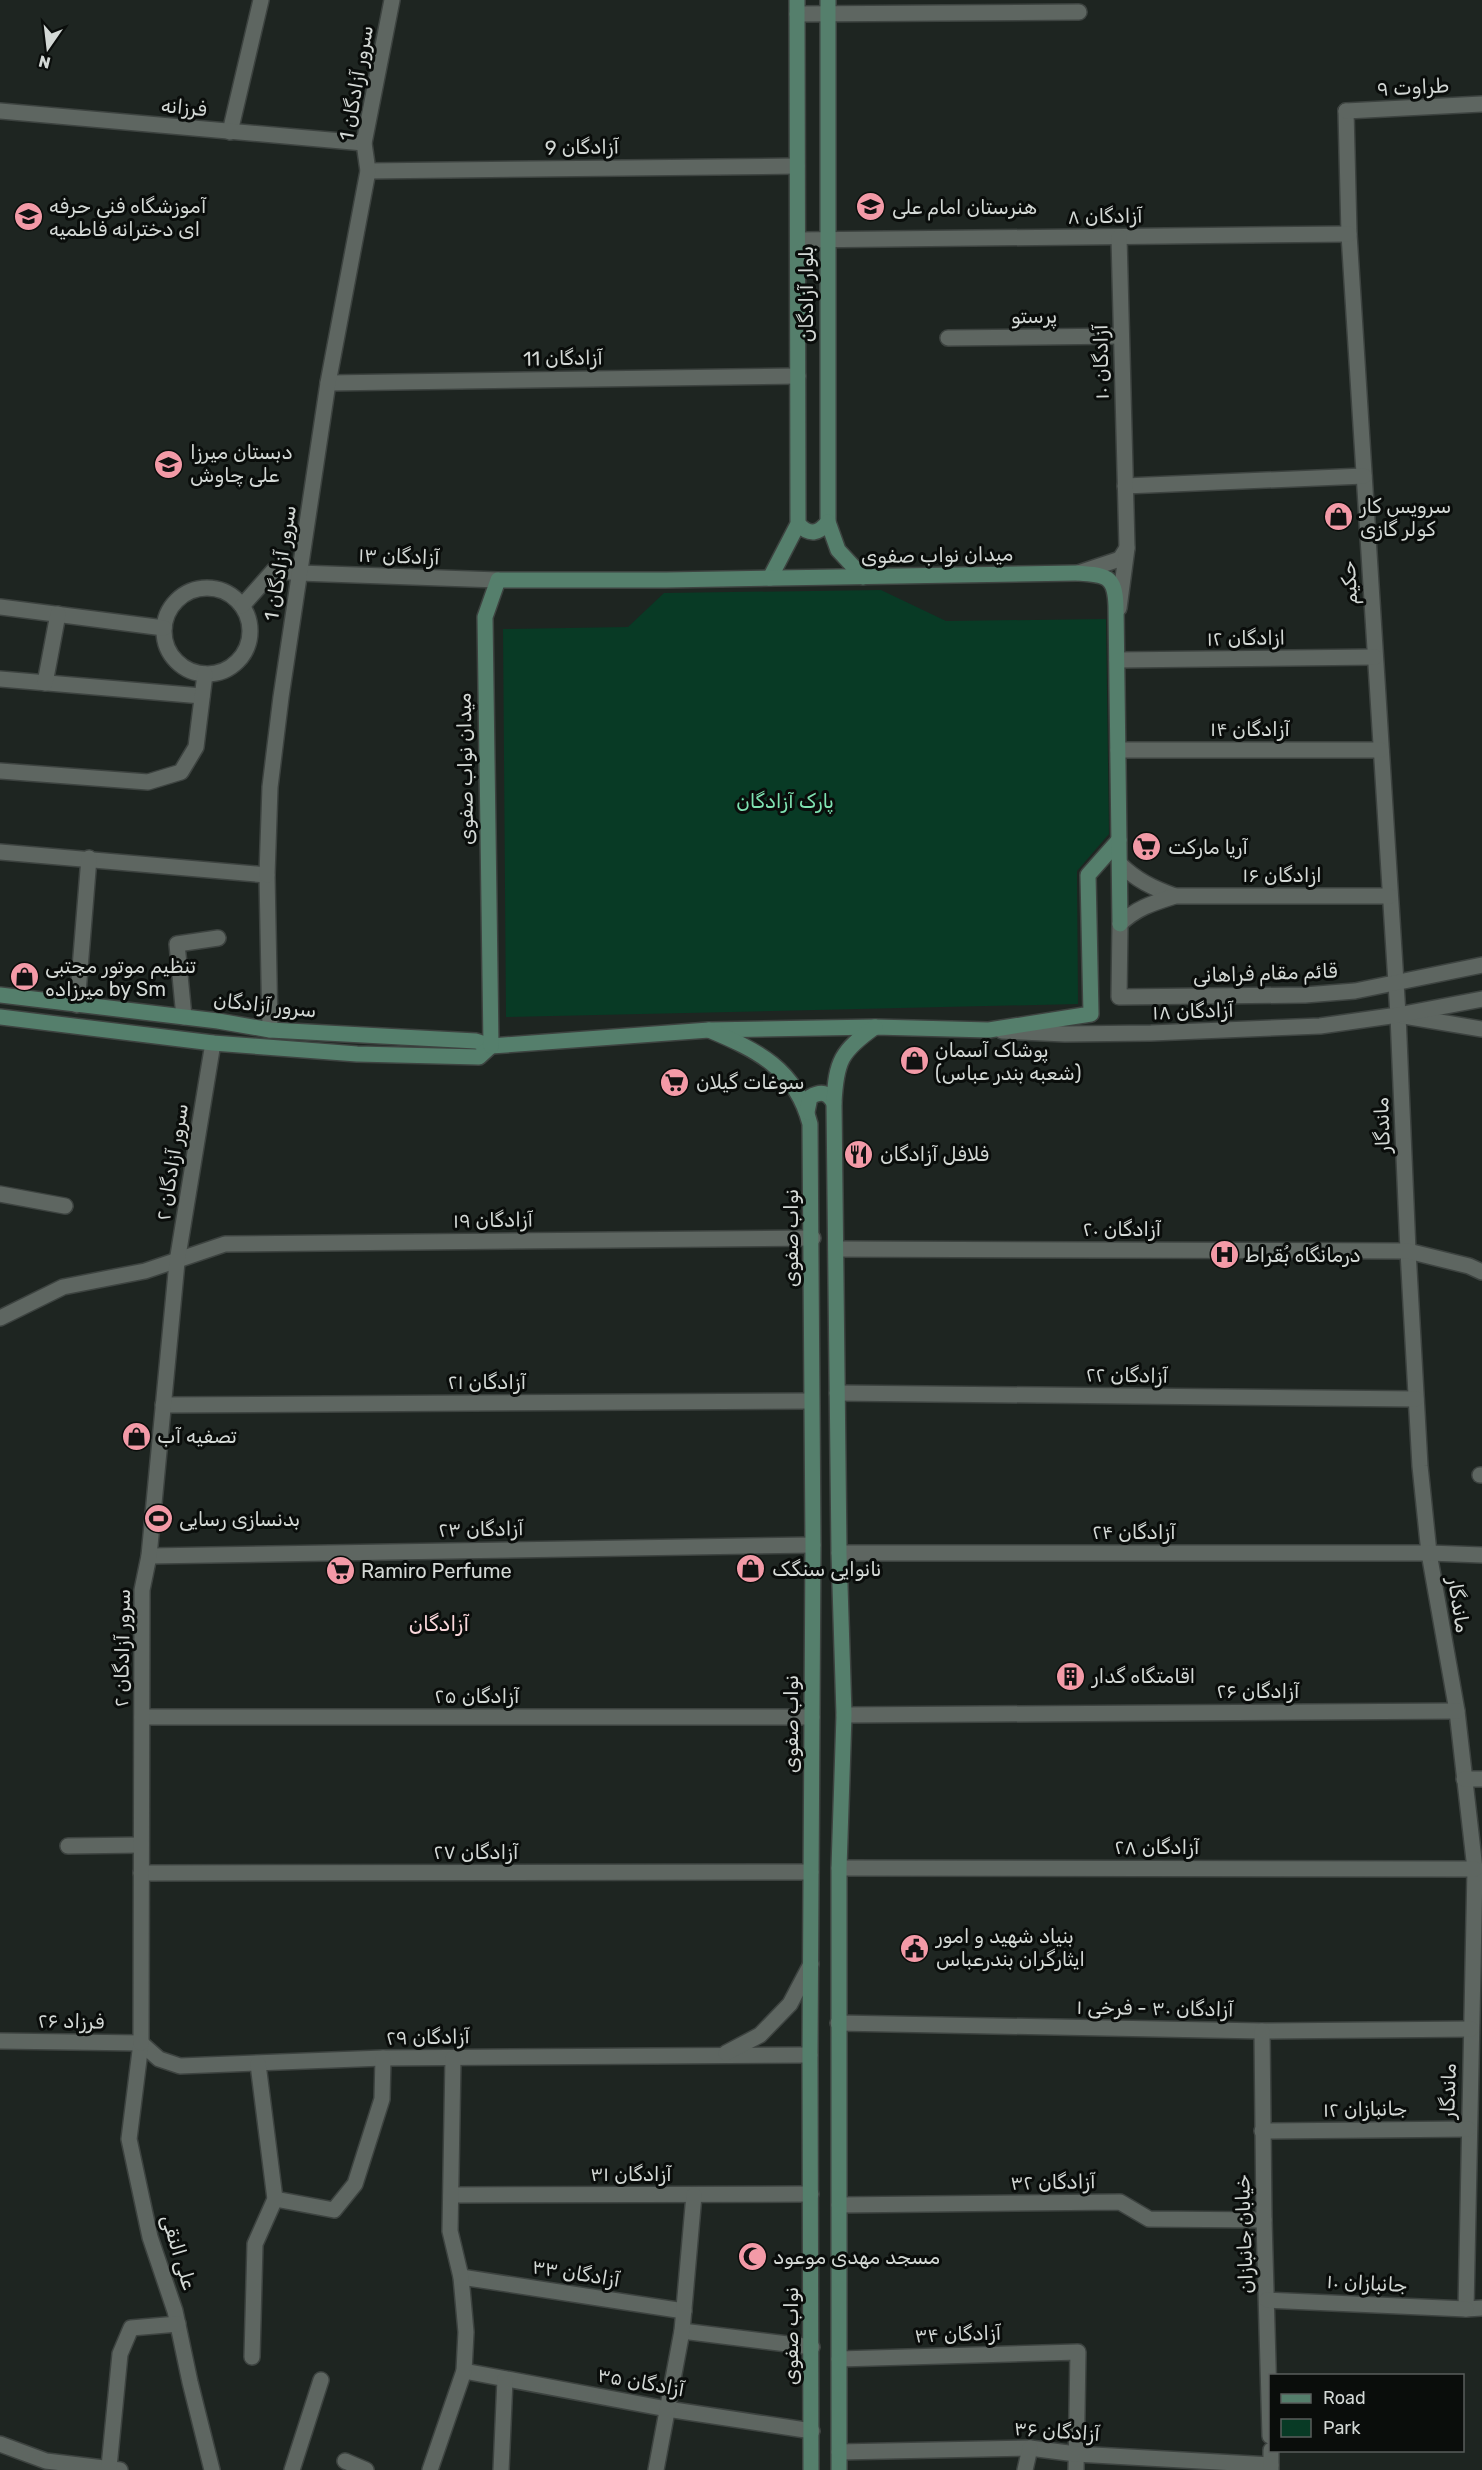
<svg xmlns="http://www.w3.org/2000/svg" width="1482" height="2470" viewBox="0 0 1482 2470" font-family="Rubik,'Noto Sans Arabic',sans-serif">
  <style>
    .green { fill: #083a25 }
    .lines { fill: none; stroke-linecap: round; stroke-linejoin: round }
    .minor-casing { stroke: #3d4340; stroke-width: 18 }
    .tertiary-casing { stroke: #3d4340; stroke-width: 18 }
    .secondary-casing { stroke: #3d4340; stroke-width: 18 }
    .minor { stroke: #5e6661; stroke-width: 15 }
    .tertiary { stroke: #5e6661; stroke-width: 15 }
    .secondary { stroke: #557f6c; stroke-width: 15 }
    .labels { text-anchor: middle; stroke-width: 6; stroke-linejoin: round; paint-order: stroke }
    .street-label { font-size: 20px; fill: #d3d8d5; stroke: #0a0d0b }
    .poi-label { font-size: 20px; fill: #d3d8d5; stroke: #0a0d0b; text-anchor: start }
    .park-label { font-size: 20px; fill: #7fe3b2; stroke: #0a0d0b }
    .neighbourhood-label { font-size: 21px; fill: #fbd8dc; stroke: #0a0d0b }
  </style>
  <rect width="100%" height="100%" fill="#1e2521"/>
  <polygon class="green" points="881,590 946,621 1106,619 1109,834 1077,871 1078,1004 506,1017 503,629 628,627 664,593"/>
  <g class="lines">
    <defs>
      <g id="minor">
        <polyline points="797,14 1079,12"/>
        <polyline points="1346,111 1349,234 1398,1015 1408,1251 1420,1466 1429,1553 1457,1711 1475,1869 1466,2309 1482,2308"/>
        <polyline points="230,132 261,0"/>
        <polyline points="798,240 1349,234"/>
        <polyline points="948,338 1121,336"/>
        <polyline points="328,383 798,376"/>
        <polyline points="1125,486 1364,476"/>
        <polyline points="1078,573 1120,559 1127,548"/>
        <circle cx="207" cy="631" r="43"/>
        <polyline points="242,606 274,570 299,573"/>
        <polyline points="0,607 164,628"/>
        <polyline points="1119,608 1127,548 1119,237"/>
        <polyline points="1117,660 1375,657"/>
        <polyline points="0,679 202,696"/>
        <polyline points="45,683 58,614"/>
        <polyline points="1118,750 1381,750"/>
        <polyline points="0,771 148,782 181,772 196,747 205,674"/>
        <polyline points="0,852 267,875 270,1030"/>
        <path d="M1120,864C1136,880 1153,888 1175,896"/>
        <path d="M1120,924C1136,908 1153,903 1175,896H1390"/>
        <polyline points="77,1005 89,858"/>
        <polyline points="1398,1015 1482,1029"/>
        <polyline points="184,1017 177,944 218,938"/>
        <polyline points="0,1194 65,1206"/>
        <polyline points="836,1249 1408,1251 1469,1266 1482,1272"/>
        <polyline points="0,1318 63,1287 145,1271 225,1244 813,1238"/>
        <polyline points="837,1393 1416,1399"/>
        <polyline points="163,1405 811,1401"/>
        <polyline points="1480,1475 1482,1475"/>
        <polyline points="839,1553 1429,1553 1482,1555"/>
        <polyline points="149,1556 813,1545"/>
        <polyline points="844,1715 1457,1711"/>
        <polyline points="142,1717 812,1717"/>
        <polyline points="1464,1779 1482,1779"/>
        <polyline points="68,1846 141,1845"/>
        <polyline points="839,1868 1475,1869"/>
        <polyline points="141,1873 811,1872"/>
        <polyline points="838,2023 1262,2031 1471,2029"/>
        <polyline points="0,2041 141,2043"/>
        <polyline points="141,2043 159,2059 180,2066 383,2058 810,2055"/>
        <polyline points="141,2043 129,2139 150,2237 175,2311 190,2382 212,2470"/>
        <polyline points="726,2053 760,2035 790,2004 811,1964"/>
        <polyline points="1262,2131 1468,2129"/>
        <polyline points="451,2195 811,2194"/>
        <polyline points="275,2199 334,2210 355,2184 382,2099 383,2058"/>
        <polyline points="839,2205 1120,2202 1149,2219 1264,2220"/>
        <polyline points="461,2277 684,2311"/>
        <polyline points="682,2331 812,2347"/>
        <polyline points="252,2357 255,2244 275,2199 258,2064"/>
        <polyline points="839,2359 1078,2352 1076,2470"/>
        <polyline points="464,2371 667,2409 812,2431"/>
        <polyline points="0,2444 46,2461 120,2470"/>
        <polyline points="839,2452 1030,2448 1076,2454 1271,2465"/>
        <polyline points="345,2461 366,2470"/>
        <polyline points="109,2467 120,2354 131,2328 178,2324"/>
        <polyline points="292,2470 321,2380"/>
        <polyline points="430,2470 464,2371 466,2332 461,2277 450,2231 453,2058"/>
        <polyline points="501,2470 505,2379"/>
        <polyline points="656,2470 682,2331 694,2195"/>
        <polyline points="1025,2470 1030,2448"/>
      </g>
      <g id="tertiary">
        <polyline points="0,111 364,143"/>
        <polyline points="1346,111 1482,104"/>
        <polyline points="368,171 797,166"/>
        <polyline points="299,573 498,580"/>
        <polyline points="267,875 270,787 281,697 328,383 368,171 364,143 392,0"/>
        <polyline points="1120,924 1119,997 1305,995 1355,991 1482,965"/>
        <polyline points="1002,1031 1065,1034 1151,1033 1320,1026 1398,1015 1482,999"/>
        <polyline points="1262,2031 1264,2220 1270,2436"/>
        <polyline points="141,2043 142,1590 149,1556 177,1262 213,1043"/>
        <polyline points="1267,2300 1466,2309"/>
        <polyline points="1271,2450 1271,2470"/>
      </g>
      <g id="secondary">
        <polyline points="828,0 828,522 838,550 863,577"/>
        <path d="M798,524C810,536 818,534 828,522"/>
        <polyline points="770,578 798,524 797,0"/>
        <polyline points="0,995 218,1021 270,1030 476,1041 491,1046 709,1030 875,1027 989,1030 1091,1014 1088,875 1119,840"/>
        <polyline points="0,1017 213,1043 357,1054 479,1057 491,1046"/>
        <path d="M709,1030C757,1050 796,1069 810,1124L813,1545L810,2055L811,2470"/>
        <path d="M491,1046L485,617L498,580H666L1077,573C1106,575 1115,575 1116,606L1120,924"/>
        <path d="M807,1112L810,1097C821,1091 828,1092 834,1103"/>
        <path d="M839,2470V1868L844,1715L839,1553L834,1103C836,1061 841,1051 875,1027"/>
      </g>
    </defs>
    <use href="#minor" class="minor-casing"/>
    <use href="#tertiary" class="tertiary-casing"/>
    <use href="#secondary" class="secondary-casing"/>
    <use href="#minor" class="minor"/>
    <use href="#tertiary" class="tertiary"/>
    <use href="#secondary" class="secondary"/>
  </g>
  <defs>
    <symbol id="school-disc" viewBox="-11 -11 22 22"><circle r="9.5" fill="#f39aa7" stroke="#0a0d0b"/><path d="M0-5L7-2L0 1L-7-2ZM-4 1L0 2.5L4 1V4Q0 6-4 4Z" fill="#111"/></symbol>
    <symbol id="shop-disc" viewBox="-11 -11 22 22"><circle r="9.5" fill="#f39aa7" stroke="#0a0d0b"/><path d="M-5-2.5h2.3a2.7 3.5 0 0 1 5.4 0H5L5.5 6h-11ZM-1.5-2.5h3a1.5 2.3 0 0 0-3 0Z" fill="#111"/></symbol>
    <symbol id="supermarket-disc" viewBox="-11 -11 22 22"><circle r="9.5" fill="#f39aa7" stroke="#0a0d0b"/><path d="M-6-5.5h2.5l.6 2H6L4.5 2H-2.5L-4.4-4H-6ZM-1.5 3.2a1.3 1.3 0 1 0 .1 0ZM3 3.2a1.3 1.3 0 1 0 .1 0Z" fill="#111"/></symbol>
    <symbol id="restaurant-disc" viewBox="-11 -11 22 22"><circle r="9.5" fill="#f39aa7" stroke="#0a0d0b"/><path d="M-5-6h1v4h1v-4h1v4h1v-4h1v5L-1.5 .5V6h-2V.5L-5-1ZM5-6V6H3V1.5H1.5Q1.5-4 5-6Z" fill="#111"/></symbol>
    <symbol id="hospital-disc" viewBox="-11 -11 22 22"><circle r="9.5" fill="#f39aa7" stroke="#0a0d0b"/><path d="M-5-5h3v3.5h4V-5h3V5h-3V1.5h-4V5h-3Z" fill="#111"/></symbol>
    <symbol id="stadium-disc" viewBox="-11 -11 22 22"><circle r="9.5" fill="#f39aa7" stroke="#0a0d0b"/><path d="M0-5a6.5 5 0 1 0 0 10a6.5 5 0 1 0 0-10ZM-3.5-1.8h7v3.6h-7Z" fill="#111"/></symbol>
    <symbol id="building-disc" viewBox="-11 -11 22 22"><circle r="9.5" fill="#f39aa7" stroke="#0a0d0b"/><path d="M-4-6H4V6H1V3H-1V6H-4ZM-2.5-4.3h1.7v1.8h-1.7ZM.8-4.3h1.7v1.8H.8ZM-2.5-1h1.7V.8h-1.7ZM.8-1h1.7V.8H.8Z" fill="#111"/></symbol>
    <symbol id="civic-disc" viewBox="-11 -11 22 22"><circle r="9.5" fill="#f39aa7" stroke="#0a0d0b"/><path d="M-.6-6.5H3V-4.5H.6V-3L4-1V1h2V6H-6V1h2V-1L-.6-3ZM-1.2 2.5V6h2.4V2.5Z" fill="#111"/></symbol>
    <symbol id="mosque-disc" viewBox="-11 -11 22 22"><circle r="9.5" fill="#f39aa7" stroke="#0a0d0b"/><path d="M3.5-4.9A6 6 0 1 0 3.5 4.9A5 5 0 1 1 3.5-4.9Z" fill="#111"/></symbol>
  </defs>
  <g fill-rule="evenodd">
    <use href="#school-disc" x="854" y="190" width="33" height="33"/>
    <use href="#school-disc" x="12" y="200" width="33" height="33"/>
    <use href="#school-disc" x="152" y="448" width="33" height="33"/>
    <use href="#shop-disc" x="1322" y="500" width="33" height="33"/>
    <use href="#supermarket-disc" x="1130" y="830" width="33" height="33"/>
    <use href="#shop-disc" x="8" y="960" width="33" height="33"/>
    <use href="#shop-disc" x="898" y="1044" width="33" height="33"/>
    <use href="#supermarket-disc" x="658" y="1066" width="33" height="33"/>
    <use href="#restaurant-disc" x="842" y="1138" width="33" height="33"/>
    <use href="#hospital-disc" x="1208" y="1238" width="33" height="33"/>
    <use href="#shop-disc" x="120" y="1420" width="33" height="33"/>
    <use href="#stadium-disc" x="142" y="1502" width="33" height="33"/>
    <use href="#shop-disc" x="734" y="1552" width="33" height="33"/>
    <use href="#supermarket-disc" x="324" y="1554" width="33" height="33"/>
    <use href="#building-disc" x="1054" y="1660" width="33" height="33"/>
    <use href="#civic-disc" x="898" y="1932" width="33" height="33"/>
    <use href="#mosque-disc" x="736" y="2240" width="33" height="33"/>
  </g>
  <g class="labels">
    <g class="street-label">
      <text transform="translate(356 83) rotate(-80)" y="7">سرور آزادگان 1</text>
      <text transform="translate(1413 87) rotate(-3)" y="7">طراوت ۹</text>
      <text transform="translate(184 107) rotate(5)" y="7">فرزانه</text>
      <text transform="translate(582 147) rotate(-1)" y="7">آزادگان 9</text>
      <text transform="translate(1105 216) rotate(-1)" y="7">آزادگان ۸</text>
      <text transform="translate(806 294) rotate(-90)" y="7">بلوار آزادگان</text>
      <text transform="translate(1034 316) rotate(-1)" y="7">پرستو</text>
      <text transform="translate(563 358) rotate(-1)" y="7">آزادگان 11</text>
      <text transform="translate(1101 362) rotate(-91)" y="7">آزادگان ۱۰</text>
      <text transform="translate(937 555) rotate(-1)" y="7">میدان نواب صفوی</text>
      <text transform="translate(399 556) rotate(2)" y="7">آزادگان ۱۳</text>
      <text transform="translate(280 563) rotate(-81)" y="7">سرور آزادگان 1</text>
      <text transform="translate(1349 583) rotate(-94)" y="7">حکیم</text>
      <text transform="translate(1246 638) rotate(-1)" y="7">ازادگان ۱۲</text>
      <text x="1250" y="736">آزادگان ۱۴</text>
      <text transform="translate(465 769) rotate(-91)" y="7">میدان نواب صفوی</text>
      <text x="1282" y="882">ازادگان ۱۶</text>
      <text transform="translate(1265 973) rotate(-2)" y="7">قائم مقام فراهانی</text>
      <text transform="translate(265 1005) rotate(6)" y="7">سرور آزادگان</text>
      <text transform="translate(1193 1011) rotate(-2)" y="7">آزادگان ۱۸</text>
      <text transform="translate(1382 1125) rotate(-92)" y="7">ماندگار</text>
      <text transform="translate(172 1162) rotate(-81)" y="7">سرور آزادگان ۲</text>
      <text transform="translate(493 1220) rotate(-1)" y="7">آزادگان ۱۹</text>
      <text x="1122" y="1236">آزادگان ۲۰</text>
      <text transform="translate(791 1238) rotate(-90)" y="7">نواب صفوی</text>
      <text transform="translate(1127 1375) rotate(1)" y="7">آزادگان ۲۲</text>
      <text x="487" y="1389">آزادگان ۲۱</text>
      <text transform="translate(481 1529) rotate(-1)" y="7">آزادگان ۲۳</text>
      <text x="1134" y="1539">آزادگان ۲۴</text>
      <text transform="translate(1459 1605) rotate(81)" y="7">ماندگار</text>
      <text transform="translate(122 1648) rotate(-89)" y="7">سرور آزادگان ۲</text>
      <text x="1258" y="1698">آزادگان ۲۶</text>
      <text x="477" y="1703">آزادگان ۲۵</text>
      <text transform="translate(791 1724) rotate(-90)" y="7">نواب صفوی</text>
      <text x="1157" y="1854">آزادگان ۲۸</text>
      <text x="476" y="1859">آزادگان ۲۷</text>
      <text transform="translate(1155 2008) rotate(1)" y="7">آزادگان ۳۰ - فرخی ۱</text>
      <text transform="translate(71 2021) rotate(1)" y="7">فرزاد ۲۶</text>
      <text transform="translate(428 2037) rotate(-1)" y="7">آزادگان ۲۹</text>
      <text transform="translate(1448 2091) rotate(-88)" y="7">ماندگار</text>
      <text transform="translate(1365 2109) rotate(-1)" y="7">جانبازان ۱۲</text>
      <text x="631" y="2181">آزادگان ۳۱</text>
      <text transform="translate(1053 2182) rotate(-1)" y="7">آزادگان ۳۲</text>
      <text transform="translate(1244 2234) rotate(-92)" y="7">خیابان جانبازان</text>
      <text transform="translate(179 2252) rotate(73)" y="7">علی النقی</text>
      <text transform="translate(576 2273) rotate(9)" y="7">آزادگان ۳۳</text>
      <text transform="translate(1367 2283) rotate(3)" y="7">جانبازان ۱۰</text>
      <text transform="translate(958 2334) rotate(-2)" y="7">آزادگان ۳۴</text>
      <text transform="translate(791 2336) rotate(-90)" y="7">نواب صفوی</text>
      <text transform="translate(641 2382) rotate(10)" y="7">آزادگان ۳۵</text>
      <text transform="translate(1057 2431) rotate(4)" y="7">آزادگان ۳۶</text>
    </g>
    <g class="poi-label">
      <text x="49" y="213">آموزشگاه فنی حرفه<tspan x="49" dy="23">ای دخترانه فاطمیه</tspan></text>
      <text x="892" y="214">هنرستان امام علی</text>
      <text x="190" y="459">دبستان میرزا<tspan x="190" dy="23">علی چاوش</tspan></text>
      <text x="1360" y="513">سرویس کار<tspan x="1360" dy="23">کولر گازی</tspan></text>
      <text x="1168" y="854">آریا مارکت</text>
      <text x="45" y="973">تنظیم موتور مجتبی<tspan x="45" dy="23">میرزاده by Sm</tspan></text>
      <text x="935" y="1057">پوشاک آسمان<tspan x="935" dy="23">(شعبه بندر عباس)</tspan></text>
      <text x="696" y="1089">سوغات گیلان</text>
      <text x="880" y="1161">فلافل آزادگان</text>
      <text x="1245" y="1262">درمانگاه بُقراط</text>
      <text x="157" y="1443">تصفیه آب</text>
      <text x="179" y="1526">بدنسازی رسایی</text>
      <text x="772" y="1576">نانوایی سنگک</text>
      <text x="361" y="1578">Ramiro Perfume</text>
      <text x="1092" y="1683">اقامتگاه گدار</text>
      <text x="936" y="1943">بنیاد شهید و امور<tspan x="936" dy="23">ایثارگران بندرعباس</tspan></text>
      <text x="773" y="2264">مسجد مهدی موعود</text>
    </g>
    <g class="park-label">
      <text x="785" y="808">پارک آزادگان</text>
    </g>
    <g class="neighbourhood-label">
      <text x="439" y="1631">آزادگان</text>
    </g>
  </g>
  <rect x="1269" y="2374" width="195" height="78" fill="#0a0d0b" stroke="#5a5e5c" stroke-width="1.5"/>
  <rect x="1281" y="2394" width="30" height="9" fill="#557f6c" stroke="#5a5e5c" stroke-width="1.5"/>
  <text x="1323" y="2404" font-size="18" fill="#d3d8d5">Road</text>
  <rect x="1281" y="2419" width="30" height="18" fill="#083a25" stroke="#5a5e5c" stroke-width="1.5"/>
  <text x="1323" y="2434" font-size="18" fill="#d3d8d5">Park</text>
  <g transform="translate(48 48) rotate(194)" stroke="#0a0d0b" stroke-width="4.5" paint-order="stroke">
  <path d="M0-4.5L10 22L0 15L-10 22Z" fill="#d3d8d5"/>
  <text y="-9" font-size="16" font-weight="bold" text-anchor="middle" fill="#d3d8d5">N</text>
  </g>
</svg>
